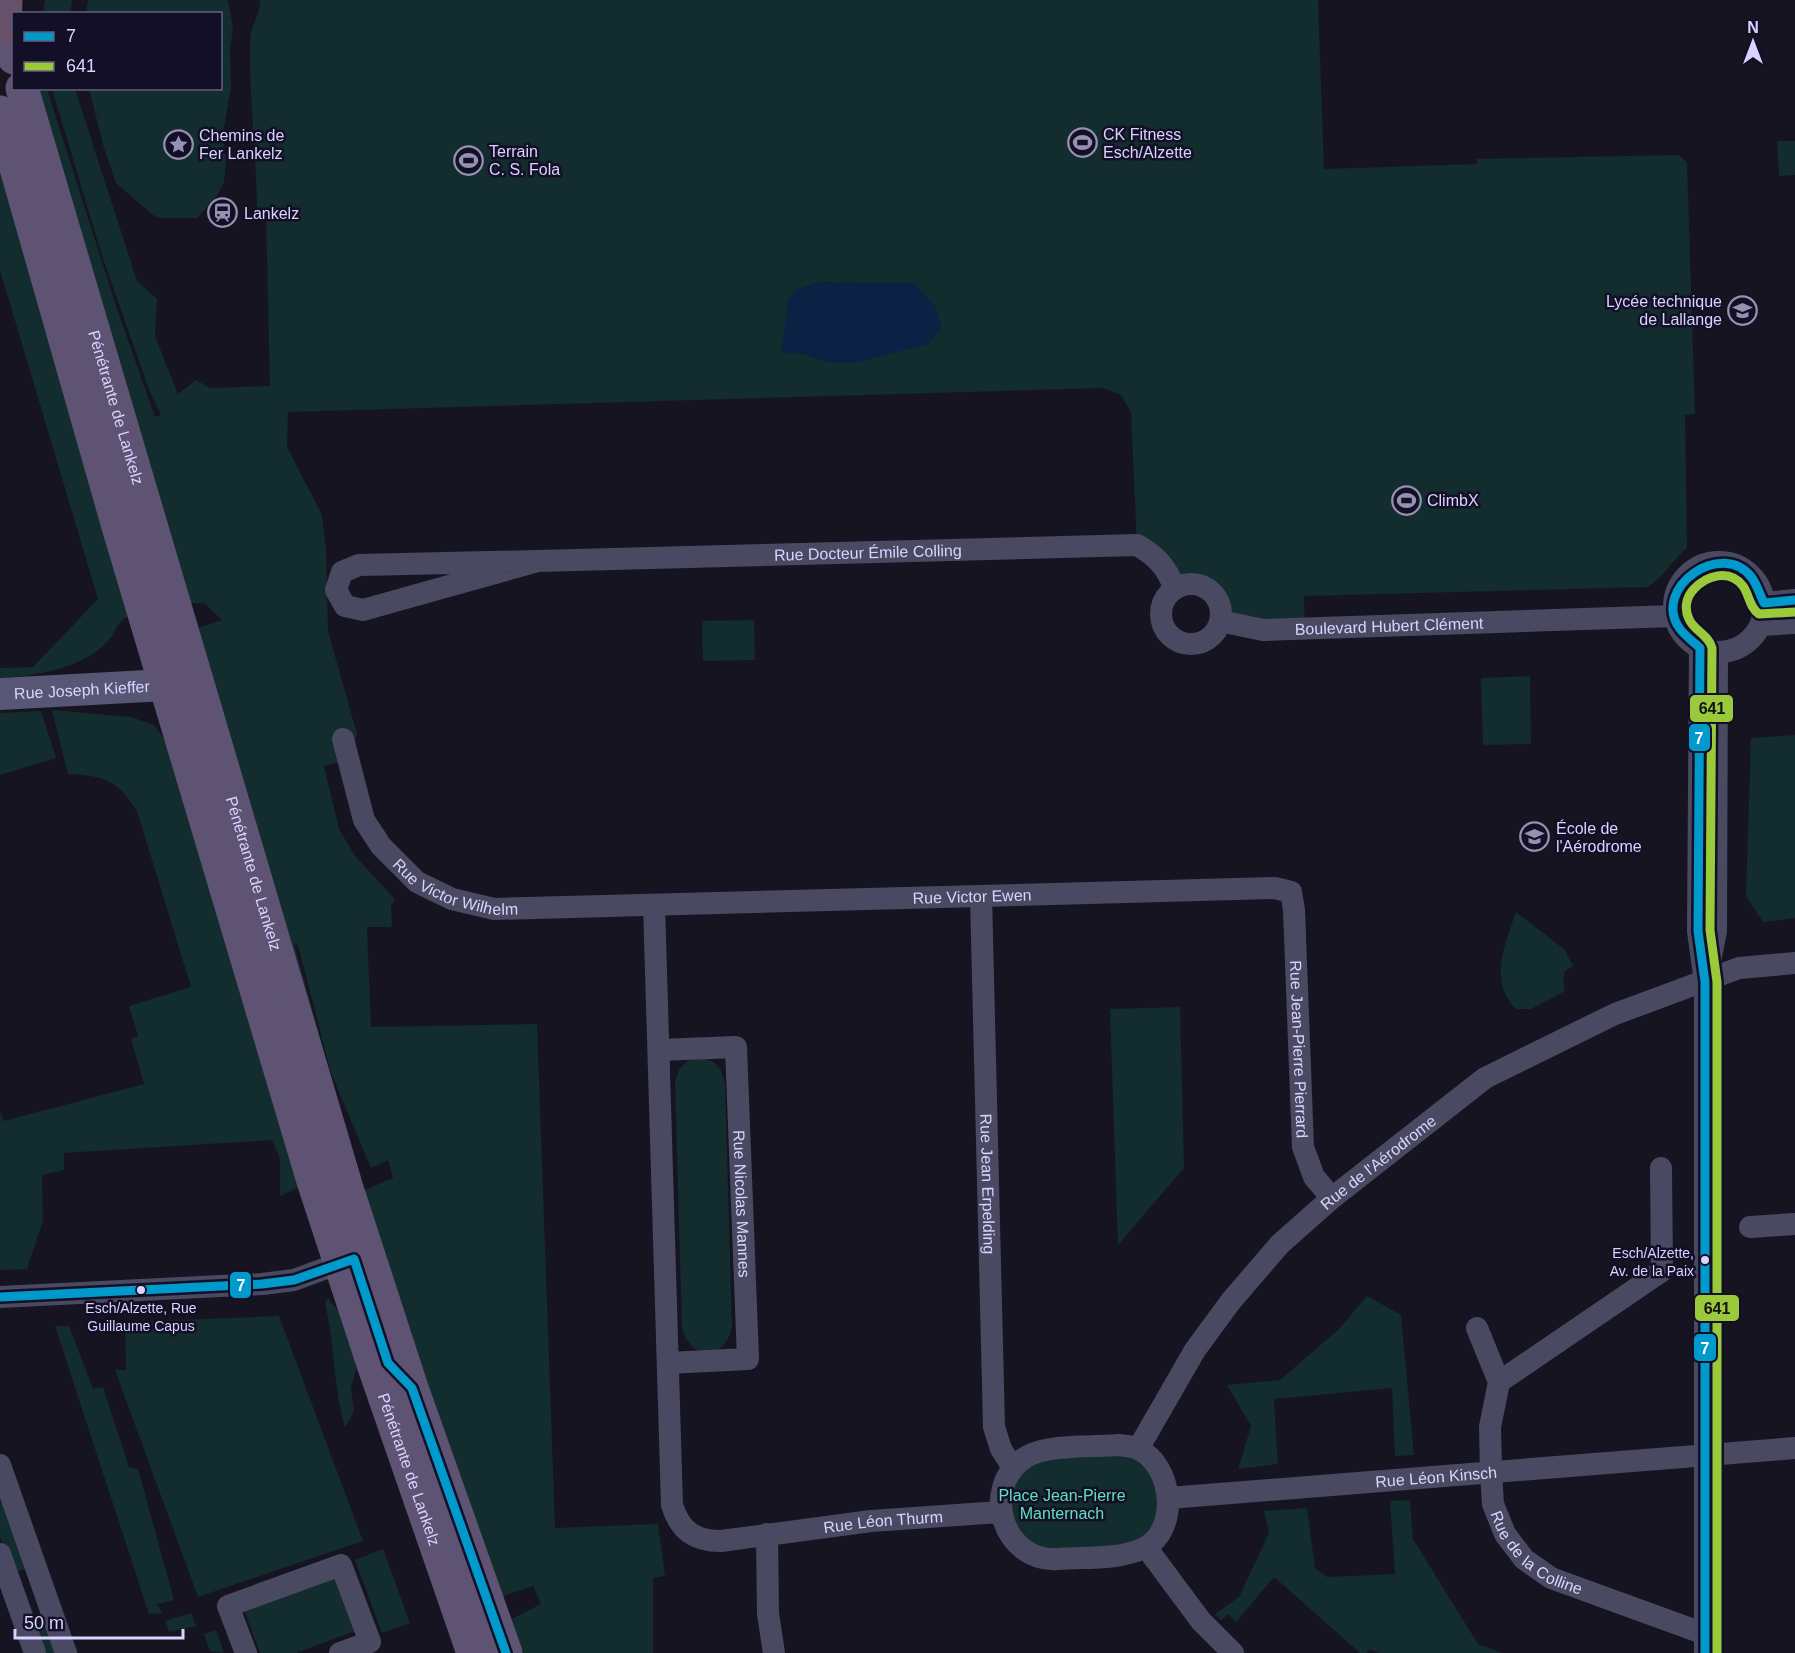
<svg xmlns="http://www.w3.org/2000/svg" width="1795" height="1653" viewBox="0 0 1795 1653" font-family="Arial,sans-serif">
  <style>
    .green { fill: #132c2d }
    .water { fill: #0d2144 }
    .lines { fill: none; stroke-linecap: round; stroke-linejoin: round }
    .street { stroke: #4a4962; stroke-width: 22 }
    .secondary { stroke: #575674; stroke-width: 32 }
    .primary { stroke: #5e5373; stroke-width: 33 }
    .highway { stroke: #67516a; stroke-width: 33 }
    .bus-1-casing { stroke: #130f26; stroke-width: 14 }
    .bus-2-casing { stroke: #130f26; stroke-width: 14 }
    .bus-1 { stroke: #09c; stroke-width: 9 }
    .bus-2 { stroke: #9aca3c; stroke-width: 9 }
    .bus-dot { fill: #d9d4ff; stroke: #130f26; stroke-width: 2 }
    .labels { text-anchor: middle; stroke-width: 5; stroke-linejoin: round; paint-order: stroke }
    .bus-label { font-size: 14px; fill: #d9d4ff; stroke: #130f26; text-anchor: end }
    .poi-label { font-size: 16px; fill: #d9d4ff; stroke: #130f26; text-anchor: start }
    .street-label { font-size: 16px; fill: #d9d4ff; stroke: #130f26 }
    .park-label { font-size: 16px; fill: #5fe0c0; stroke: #130f26 }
    .line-badge { stroke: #130f26; stroke-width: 2 }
    .badge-label { font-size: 16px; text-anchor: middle; font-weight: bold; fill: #fff }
    .pale-badge-label { font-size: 16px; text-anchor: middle; font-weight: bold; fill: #111 }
  </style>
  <rect width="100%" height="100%" fill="#161421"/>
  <g class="green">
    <polygon points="45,0 72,0 70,13 43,13"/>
    <polygon points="88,0 228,0 233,29 230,49 231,87 223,133 226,163 224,182 217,196 197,218 159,218 153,215 116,183 104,148 89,89 220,88 220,14 86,13"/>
    <path d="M260,0H1318L1324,169L1477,164V159L1679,155L1687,163L1695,414L1685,415L1687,548C1672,560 1664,578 1647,587L1304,596L1305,628L1220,611C1215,593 1203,584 1185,585L1137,545L1131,413L1121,395L1103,388L288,412L287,447L322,515L326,549L328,631L357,734L348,760L324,766L339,829L355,856L395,899L391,906L392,927H367L371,1027L537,1024L555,1528L658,1524L665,1576L653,1578V1653H521L508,1621L541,1604L533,1586L498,1598L360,1192L393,1178L388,1160L371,1168L331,1073L298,945L294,944L358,1173L192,630L222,620L204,603H185L33,89H47L116,306L155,417L161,415L150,392L102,256L52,89H75L137,281L157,299L155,336L178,394L196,380L210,388L270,386L266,216L257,215C257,158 249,101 250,43C250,25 260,17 260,0Z"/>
    <polygon points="1777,141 1795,141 1795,175 1779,176"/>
    <path d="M0,159L134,616L124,618C117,625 114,634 108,641C82,669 36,676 0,678V668L33,667L98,599L0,270Z"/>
    <polygon points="754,620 755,660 703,661 702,621"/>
    <polygon points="1530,676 1531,744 1483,745 1481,678"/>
    <path d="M52,710L131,717L154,725L166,741L303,1185L280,1196V1159L272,1140L64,1153V1170L42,1175L43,1221L27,1269L0,1270V1112L4,1121L144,1084L131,1039L138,1036L129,1006L191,987L137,811C116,779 105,776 68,774Z"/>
    <polygon points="41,711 56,758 0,775 0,713"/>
    <polygon points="1795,735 1795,918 1763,922 1746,896 1751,738"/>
    <path d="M1516,912L1564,949L1573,966L1565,971L1563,982L1565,991L1531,1009H1516C1488,982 1505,943 1516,912Z"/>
    <polygon points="1180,1007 1184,1168 1118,1245 1110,1009"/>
    <path d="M700,1057C716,1061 721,1067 725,1083L732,1326C726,1361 691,1362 682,1328L675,1083C678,1067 684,1061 700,1057Z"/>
    <polygon points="1367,1296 1401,1315 1414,1455 1395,1456 1392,1388 1274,1399 1278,1464 1238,1469 1251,1426 1227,1385 1280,1380 1339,1329"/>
    <path d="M328,1298L347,1322L359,1360L351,1387L354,1411L345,1428C333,1387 335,1345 325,1303Z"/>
    <polygon points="279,1316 363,1541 198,1597 115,1370 126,1370 125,1322"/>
    <polygon points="55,1326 69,1326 93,1389 103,1387 129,1467 138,1469 174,1600 157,1604 162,1613 149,1614"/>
    <polygon points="1138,1449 1169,1498 1146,1547 1025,1551 1002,1488 1026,1457"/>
    <polygon points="1410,1500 1413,1539 1478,1644 1502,1653 1379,1653 1370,1649 1366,1653 1360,1653 1274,1577 1236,1622 1228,1614 1221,1620 1215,1614 1239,1597 1269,1533 1264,1511 1307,1508 1315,1568 1327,1577 1395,1574 1390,1501"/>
    <polygon points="6,1501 29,1568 13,1573 0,1537 0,1503"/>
    <polygon points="383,1549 410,1623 382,1633 355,1560"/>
    <polygon points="335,1576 355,1631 296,1653 260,1653 244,1610"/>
    <polygon points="191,1613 196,1626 169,1632 165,1621"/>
    <polygon points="47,1619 59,1653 40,1653 31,1625"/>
    <polygon points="216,1630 224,1653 210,1651 204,1634"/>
  </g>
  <polygon class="water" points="818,282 914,283 935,306 942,328 928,344 854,363 825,362 804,354 781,352 788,300 796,290"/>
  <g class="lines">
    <g class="street">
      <path id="s1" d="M538,561L1137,545C1157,556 1167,568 1175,589"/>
      <polygon points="538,561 363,610 345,606 336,590 342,572 359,565"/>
      <circle cx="1719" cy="607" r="45"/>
      <circle cx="1191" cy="614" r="30"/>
      <polyline points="1764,603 1795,600"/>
      <path id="s2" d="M1220,621L1263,630L1674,616"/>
      <polyline points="1761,625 1795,623"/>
      <polyline points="1700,648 1698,931 1705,982 1705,1653"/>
      <path id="s3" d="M343,739L364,820L381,846L417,882L452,899L494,909L1275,888L1291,892L1294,910L1303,1147L1314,1177L1332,1198"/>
      <path id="s4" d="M981,896L994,1427L1001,1449L1013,1468"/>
      <path id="s5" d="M654,905L672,1505C680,1531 695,1541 721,1541L871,1521L1000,1512"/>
      <polyline points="1709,966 1716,931 1717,652"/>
      <path id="s6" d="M659,1050L736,1047L748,1359L668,1363"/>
      <polyline points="1750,1227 1795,1224"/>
      <polyline points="0,1297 262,1284 294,1280 340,1263"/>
      <path id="s7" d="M1477,1328L1499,1382L1490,1427L1491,1472L1493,1504L1505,1534L1524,1559L1551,1578L1705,1634"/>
      <polyline points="1499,1382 1662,1271 1661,1168"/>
      <path d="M1120,1445C1125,1446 1133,1446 1138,1449C1173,1465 1180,1530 1144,1548C1119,1560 1085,1557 1058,1559C1003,1563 979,1487 1026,1457C1047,1444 1094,1447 1120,1445Z"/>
      <path id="s8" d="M1138,1449L1195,1350L1231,1301L1280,1244L1332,1198L1485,1078L1615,1014L1739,968L1795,963"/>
      <polyline points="0,1465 66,1653"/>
      <path id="s9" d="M1169,1498L1795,1448"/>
      <polyline points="767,1534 768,1614 774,1653"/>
      <polyline points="1146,1547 1201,1621 1233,1653"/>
      <polyline points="0,1554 35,1653"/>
      <polyline points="246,1653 228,1606 341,1565 370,1642 340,1653"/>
    </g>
    <path class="secondary" id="s10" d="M0,694L165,685"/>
    <g class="primary">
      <polyline points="5,28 14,58"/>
      <path id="s11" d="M22,88L346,1185L412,1388L506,1653"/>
      <path id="s12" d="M0,112L119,530L313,1181L374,1367L473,1653"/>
    </g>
    <polyline class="highway" points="5,28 6,0"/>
    <defs>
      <g id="bus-1">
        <polyline points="0,1297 262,1284 294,1280 354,1259 388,1363 412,1388 506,1653"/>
        <path d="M1705,1653V982L1698,931L1700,648C1694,642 1685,636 1680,629C1650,588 1723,538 1752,578C1757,585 1760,595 1764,603L1795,600"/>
      </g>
      <path id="bus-2" d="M1717,1653V982L1710,930L1712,648C1709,635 1694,631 1689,619C1684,609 1686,597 1694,589C1706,576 1729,568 1743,586C1749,594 1749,607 1759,614L1795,612"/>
    </defs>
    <use href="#bus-1" class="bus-1-casing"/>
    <use href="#bus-2" class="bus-2-casing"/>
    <use href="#bus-1" class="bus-1"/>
    <use href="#bus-2" class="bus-2"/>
  </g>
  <defs>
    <symbol id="stadium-ring" viewBox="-11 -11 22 22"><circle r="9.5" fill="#130f26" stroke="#9591b1" stroke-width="1.5"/><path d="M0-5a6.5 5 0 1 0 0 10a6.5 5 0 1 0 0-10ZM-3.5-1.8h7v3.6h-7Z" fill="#9591b1"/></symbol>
    <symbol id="sight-ring" viewBox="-11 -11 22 22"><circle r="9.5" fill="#130f26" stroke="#9591b1" stroke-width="1.5"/><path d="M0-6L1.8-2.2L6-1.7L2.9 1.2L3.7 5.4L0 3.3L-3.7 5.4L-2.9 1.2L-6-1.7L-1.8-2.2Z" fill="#9591b1"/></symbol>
    <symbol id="station-ring" viewBox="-11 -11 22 22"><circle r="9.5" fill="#130f26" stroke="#9591b1" stroke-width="1.5"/><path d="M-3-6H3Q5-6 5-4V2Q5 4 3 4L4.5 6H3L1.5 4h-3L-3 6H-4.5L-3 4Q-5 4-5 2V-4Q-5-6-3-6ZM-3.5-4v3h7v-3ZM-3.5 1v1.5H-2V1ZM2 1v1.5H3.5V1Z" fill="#9591b1"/></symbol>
    <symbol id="school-ring" viewBox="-11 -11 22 22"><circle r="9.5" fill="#130f26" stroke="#9591b1" stroke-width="1.5"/><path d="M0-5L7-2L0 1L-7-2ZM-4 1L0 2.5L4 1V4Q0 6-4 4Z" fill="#9591b1"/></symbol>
  </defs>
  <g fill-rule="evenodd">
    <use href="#stadium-ring" x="1066" y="126" width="33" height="33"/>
    <use href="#sight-ring" x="162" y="128" width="33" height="33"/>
    <use href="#stadium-ring" x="452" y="144" width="33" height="33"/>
    <use href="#station-ring" x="206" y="196" width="33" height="33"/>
    <use href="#school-ring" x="1726" y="294" width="33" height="33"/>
    <use href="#stadium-ring" x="1390" y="484" width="33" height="33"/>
    <use href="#school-ring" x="1518" y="820" width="33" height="33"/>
  </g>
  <g class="bus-dot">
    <circle cx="1705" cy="1260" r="5"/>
    <circle cx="141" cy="1290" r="5"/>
  </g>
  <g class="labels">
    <g class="bus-label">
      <text x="1694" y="1258">Esch/Alzette,<tspan x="1694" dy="18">Av. de la Paix</tspan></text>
      <text x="141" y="1313" text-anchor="middle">Esch/Alzette, Rue<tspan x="141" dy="18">Guillaume Capus</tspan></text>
    </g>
    <g class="poi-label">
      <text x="1103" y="140">CK Fitness<tspan x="1103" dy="18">Esch/Alzette</tspan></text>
      <text x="199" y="141">Chemins de<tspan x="199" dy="18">Fer Lankelz</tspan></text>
      <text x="489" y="157">Terrain<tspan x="489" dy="18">C. S. Fola</tspan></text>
      <text x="244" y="219">Lankelz</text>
      <text x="1722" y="307" text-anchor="end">Lycée technique<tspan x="1722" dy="18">de Lallange</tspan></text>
      <text x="1427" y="506">ClimbX</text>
      <text x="1556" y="834">École de<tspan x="1556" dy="18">l'Aérodrome</tspan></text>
    </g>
    <g class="street-label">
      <text dy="6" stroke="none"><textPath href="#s11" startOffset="333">Pénétrante de Lankelz</textPath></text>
      <text dy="6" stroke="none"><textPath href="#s1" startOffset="330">Rue Docteur Émile Colling</textPath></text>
      <text dy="6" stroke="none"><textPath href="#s2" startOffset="170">Boulevard Hubert Clément</textPath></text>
      <text dy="6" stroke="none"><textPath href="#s10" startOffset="82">Rue Joseph Kieffer</textPath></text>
      <text dy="6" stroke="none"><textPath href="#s11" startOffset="819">Pénétrante de Lankelz</textPath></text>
      <text dy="6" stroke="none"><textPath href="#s3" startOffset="204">Rue Victor Wilhelm</textPath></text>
      <text dy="6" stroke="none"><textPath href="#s3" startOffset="726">Rue Victor Ewen</textPath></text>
      <text dy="6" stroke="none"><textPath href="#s3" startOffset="1203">Rue Jean-Pierre Pierrard</textPath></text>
      <text dy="6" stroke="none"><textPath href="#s8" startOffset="378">Rue de l'Aérodrome</textPath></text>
      <text dy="6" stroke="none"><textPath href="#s4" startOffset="288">Rue Jean Erpelding</textPath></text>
      <text dy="6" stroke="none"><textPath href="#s6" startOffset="234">Rue Nicolas Mannes</textPath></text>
      <text dy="6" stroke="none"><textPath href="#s12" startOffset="1418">Pénétrante de Lankelz</textPath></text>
      <text dy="6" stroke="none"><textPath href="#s9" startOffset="268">Rue Léon Kinsch</textPath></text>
      <text dy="6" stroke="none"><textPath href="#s5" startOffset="830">Rue Léon Thurm</textPath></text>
      <text dy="6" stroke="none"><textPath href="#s7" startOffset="250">Rue de la Colline</textPath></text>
    </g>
    <g class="park-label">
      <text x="1062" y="1501">Place Jean-Pierre<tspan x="1062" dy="18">Manternach</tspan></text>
    </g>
  </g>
  <g class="line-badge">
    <rect x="1689" y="694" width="45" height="29" rx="6" fill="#9aca3c"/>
    <rect x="1688" y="723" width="23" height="29" rx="6" fill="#09c"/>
    <rect x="229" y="1271" width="23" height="28" rx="6" fill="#09c"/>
    <rect x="1694" y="1294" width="46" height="28" rx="6" fill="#9aca3c"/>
    <rect x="1693" y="1333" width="24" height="29" rx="6" fill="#09c"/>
  </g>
  <g class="badge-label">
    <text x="1699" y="744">7</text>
    <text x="241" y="1291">7</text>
    <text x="1705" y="1354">7</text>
  </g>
  <g class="pale-badge-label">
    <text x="1712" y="714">641</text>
    <text x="1717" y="1314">641</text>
  </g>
  <rect x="12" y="12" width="210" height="78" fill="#130f26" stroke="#625e7d" stroke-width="1.5"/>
  <rect x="24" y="32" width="30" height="9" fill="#0099cc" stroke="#625e7d" stroke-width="1.5"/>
  <text x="66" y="42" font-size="18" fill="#d9d4ff">7</text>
  <rect x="24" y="62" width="30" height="9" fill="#9aca3c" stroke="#625e7d" stroke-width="1.5"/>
  <text x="66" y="72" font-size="18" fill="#d9d4ff">641</text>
  <g transform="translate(1753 42)" stroke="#130f26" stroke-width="4.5" paint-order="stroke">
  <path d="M0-4.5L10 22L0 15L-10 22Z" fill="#d9d4ff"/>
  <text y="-9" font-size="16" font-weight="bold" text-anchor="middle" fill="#d9d4ff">N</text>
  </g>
  <path d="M15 1629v9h168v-9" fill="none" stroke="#d9d4ff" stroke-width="3"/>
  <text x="24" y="1629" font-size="18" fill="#d9d4ff" stroke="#130f26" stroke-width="4.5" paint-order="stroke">50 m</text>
</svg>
